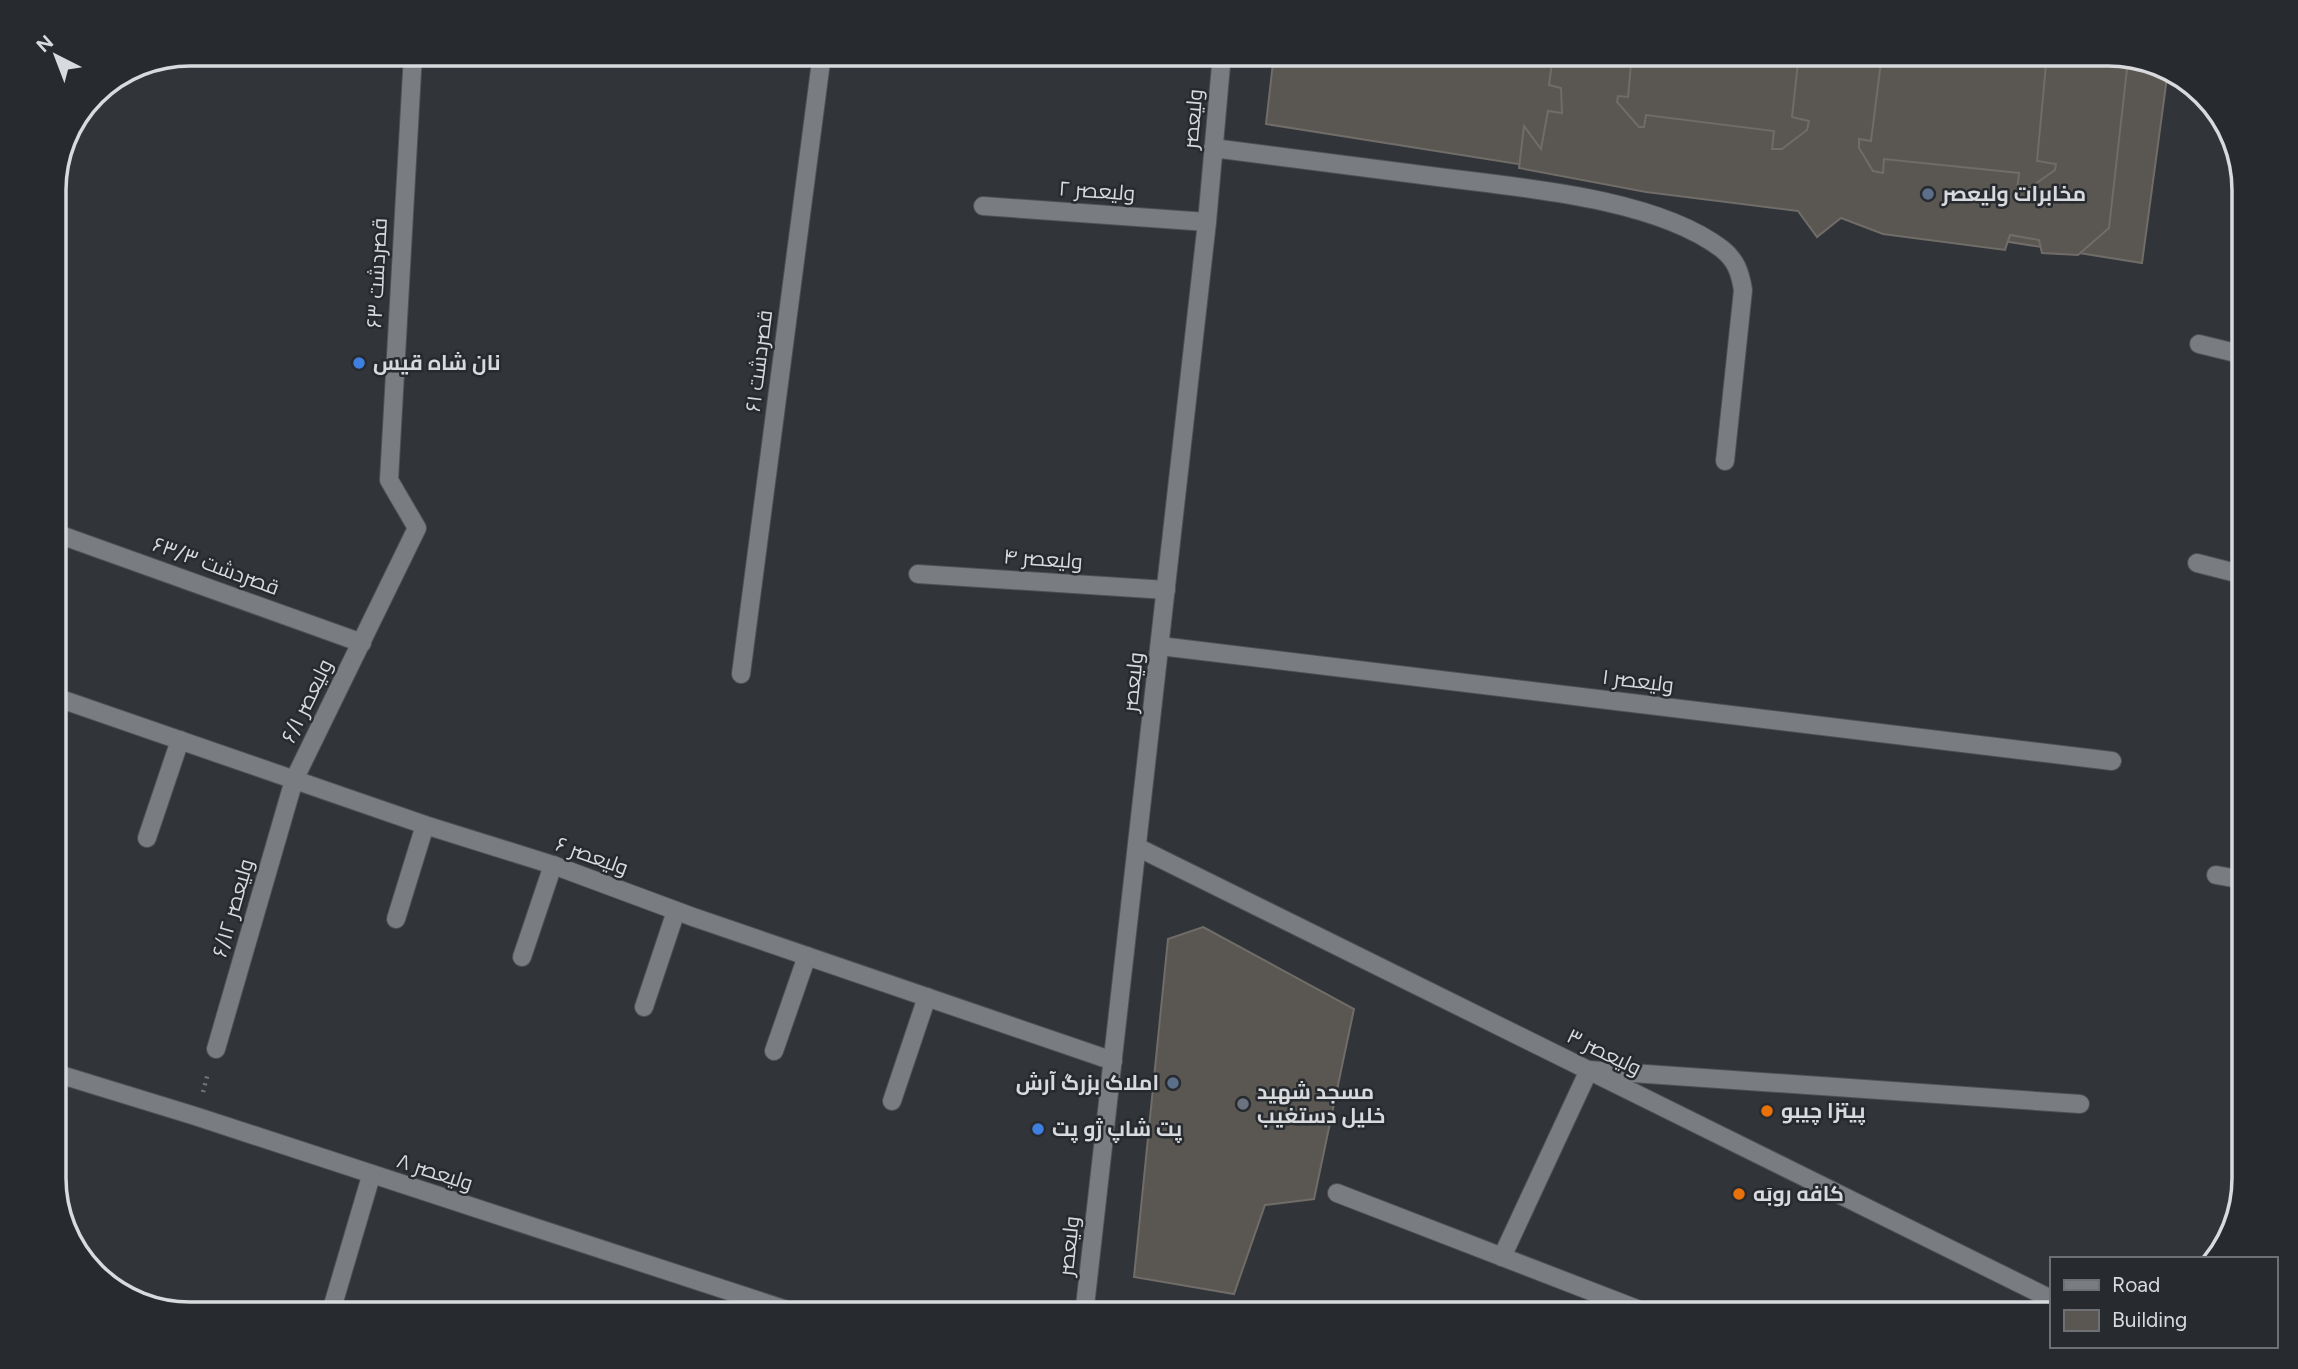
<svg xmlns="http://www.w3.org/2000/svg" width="2298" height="1369" viewBox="0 0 2298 1369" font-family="Figtree,Cairo,sans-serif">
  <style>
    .building { fill: #5a5753; stroke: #706c68; stroke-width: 2 }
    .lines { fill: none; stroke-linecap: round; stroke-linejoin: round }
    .service-casing { stroke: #4e5154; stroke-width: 20 }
    .minor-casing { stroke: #4e5154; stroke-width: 20 }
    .tertiary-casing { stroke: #4e5154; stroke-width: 20 }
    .secondary-casing { stroke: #4e5154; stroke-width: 20 }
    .path { stroke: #727578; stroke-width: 4.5; stroke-dasharray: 2 5; stroke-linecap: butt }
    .service { stroke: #797c81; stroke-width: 18 }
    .minor { stroke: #797c81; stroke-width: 18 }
    .tertiary { stroke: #797c81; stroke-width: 18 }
    .secondary { stroke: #797c81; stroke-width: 18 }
    .service-dot { fill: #5c6f8a; stroke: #272a2e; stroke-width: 2.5 }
    .shop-dot { fill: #3f7fe0; stroke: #272a2e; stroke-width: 2.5 }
    .worship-dot { fill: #6b7280; stroke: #272a2e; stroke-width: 2.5 }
    .food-dot { fill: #e8710a; stroke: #272a2e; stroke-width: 2.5 }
    .labels { text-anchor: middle; stroke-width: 5; stroke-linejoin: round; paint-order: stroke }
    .street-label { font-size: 21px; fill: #d8dadd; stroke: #272a2e }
    .poi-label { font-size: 21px; font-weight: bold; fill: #d8dadd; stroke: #272a2e; text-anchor: start }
    .rim { fill: none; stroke: #d8dadd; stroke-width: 3.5 }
  </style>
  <rect width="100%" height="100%" fill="#313438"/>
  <g class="building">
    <polygon points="1274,54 2108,54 2168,70 2142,263 1266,124"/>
    <polygon points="1553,54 1632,54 1628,97 1618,96 1617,102 1639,127 1644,127 1646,115 1774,131 1772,149 1782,149 1807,130 1809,121 1792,117 1799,54 1882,54 1871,141 1859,139 1859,148 1873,171 1883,173 1884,159 2019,173 2017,191 2024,192 2055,170 2056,164 2037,161 2047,54 2108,54 2128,60 2109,228 2078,255 2042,253 2039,240 2010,235 2005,250 1883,234 1841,218 1817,237 1798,211 1646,192 1519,168 1524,126 1541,149 1548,111 1562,113 1561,88 1549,85"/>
    <polygon points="1203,927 1354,1009 1314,1199 1265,1205 1234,1294 1134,1277 1168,939"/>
  </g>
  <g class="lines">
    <defs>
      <path id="service" d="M1213,148C1291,158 1368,168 1446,178C1526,188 1657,199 1722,249C1736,260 1740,272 1743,290L1725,461"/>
      <g id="minor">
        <polyline points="983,206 1207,222"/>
        <polyline points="2199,344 2244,355"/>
        <polyline points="55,533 362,643"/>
        <polyline points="2197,563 2244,575"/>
        <polyline points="918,574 1166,590"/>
        <polyline points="1160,646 2112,761"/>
        <polyline points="741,674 822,54"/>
        <polyline points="55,697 425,825 553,865 693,917 1113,1061"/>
        <polyline points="147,838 180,740"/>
        <polyline points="2216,875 2244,880"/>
        <polyline points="396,919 425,825"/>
        <polyline points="522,957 553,865"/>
        <polyline points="644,1007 676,911"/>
        <polyline points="216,1049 294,780 417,528 389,480 413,54"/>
        <polyline points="774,1051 807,956"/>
        <polyline points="55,1073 195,1116 802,1315"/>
        <polyline points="892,1101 927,997"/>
        <polyline points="1337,1193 1637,1309"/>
        <polyline points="1502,1257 1589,1070 2080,1104"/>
        <polyline points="330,1315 371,1176"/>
      </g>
      <polyline id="tertiary" points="1137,847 2051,1299"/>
      <polyline id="secondary" points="1084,1315 1207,222 1222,54"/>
    </defs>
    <use href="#service" class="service-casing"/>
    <use href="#minor" class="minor-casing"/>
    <use href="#tertiary" class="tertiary-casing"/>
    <use href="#secondary" class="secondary-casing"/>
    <polyline class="path" points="203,1092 208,1073"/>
    <use href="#service" class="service"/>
    <use href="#minor" class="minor"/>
    <use href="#tertiary" class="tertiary"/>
    <use href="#secondary" class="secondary"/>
  </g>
  <g class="service-dot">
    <circle cx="1928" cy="194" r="7"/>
    <circle cx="1173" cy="1083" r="7"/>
  </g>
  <g class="shop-dot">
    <circle cx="359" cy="363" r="7"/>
    <circle cx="1038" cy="1129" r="7"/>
  </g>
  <circle class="worship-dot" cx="1243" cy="1104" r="7"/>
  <g class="food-dot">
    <circle cx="1767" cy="1111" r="7"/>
    <circle cx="1739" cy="1194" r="7"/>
  </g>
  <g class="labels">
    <g class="street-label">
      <text transform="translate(1193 119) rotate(-85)" y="7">ولیعصر</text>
      <text transform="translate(1097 191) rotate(4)" y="7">۲ ولیعصر</text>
      <text transform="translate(377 273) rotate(-87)" y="7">۶۳ قصردشت</text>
      <text transform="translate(759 361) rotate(-83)" y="7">۶۱ قصردشت</text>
      <text transform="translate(1043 559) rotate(4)" y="7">۴ ولیعصر</text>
      <text transform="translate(216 566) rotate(20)" y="7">۶۳/۳ قصردشت</text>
      <text transform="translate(1638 681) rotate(7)" y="7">۱ ولیعصر</text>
      <text transform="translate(1133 682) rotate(-84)" y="7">ولیعصر</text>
      <text transform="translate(307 701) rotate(-64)" y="7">۶/۱ ولیعصر</text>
      <text transform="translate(592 856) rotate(20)" y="7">۶ ولیعصر</text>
      <text transform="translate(233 908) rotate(-74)" y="7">۶/۱۲ ولیعصر</text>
      <text transform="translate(1604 1052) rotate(26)" y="7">۳ ولیعصر</text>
      <text transform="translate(435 1172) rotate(18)" y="7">۸ ولیعصر</text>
      <text transform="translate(1069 1246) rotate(-84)" y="7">ولیعصر</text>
    </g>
    <g class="poi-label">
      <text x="1942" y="201">مخابرات ولیعصر</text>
      <text x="373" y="370">نان شاه قیس</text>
      <text x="1159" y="1090" text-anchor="end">املاک بزرگ آرش</text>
      <text x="1257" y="1099">مسجد شهید<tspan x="1257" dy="24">خلیل دستغیب</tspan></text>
      <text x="1781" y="1118">پیتزا چیبو</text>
      <text x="1052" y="1136">پت شاپ ژو پت</text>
      <text x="1753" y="1201">کافه روبَه</text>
    </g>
  </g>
  <path d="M0 0H2298V1369H0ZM190 66H2108A124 124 0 0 1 2232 190V1178A124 124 0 0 1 2108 1302H190A124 124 0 0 1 66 1178V190A124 124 0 0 1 190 66Z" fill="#272a2e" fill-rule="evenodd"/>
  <path class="rim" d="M190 66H2108A124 124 0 0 1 2232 190V1178A124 124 0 0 1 2108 1302H190A124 124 0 0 1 66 1178V190A124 124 0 0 1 190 66Z"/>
  <rect x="2050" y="1257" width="228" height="91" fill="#272a2e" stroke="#6e7074" stroke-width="2"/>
  <rect x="2064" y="1280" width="35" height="10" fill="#797c81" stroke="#6e7074" stroke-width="2"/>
  <text x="2112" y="1292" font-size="21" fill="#d8dadd">Road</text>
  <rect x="2064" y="1310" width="35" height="21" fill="#5a5753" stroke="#6e7074" stroke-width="2"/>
  <text x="2112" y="1327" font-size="21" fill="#d8dadd">Building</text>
  <g transform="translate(56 56) rotate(318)" stroke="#272a2e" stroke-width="5" paint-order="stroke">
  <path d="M0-5L12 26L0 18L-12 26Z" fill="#d8dadd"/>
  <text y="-10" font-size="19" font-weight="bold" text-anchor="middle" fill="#d8dadd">N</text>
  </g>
</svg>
